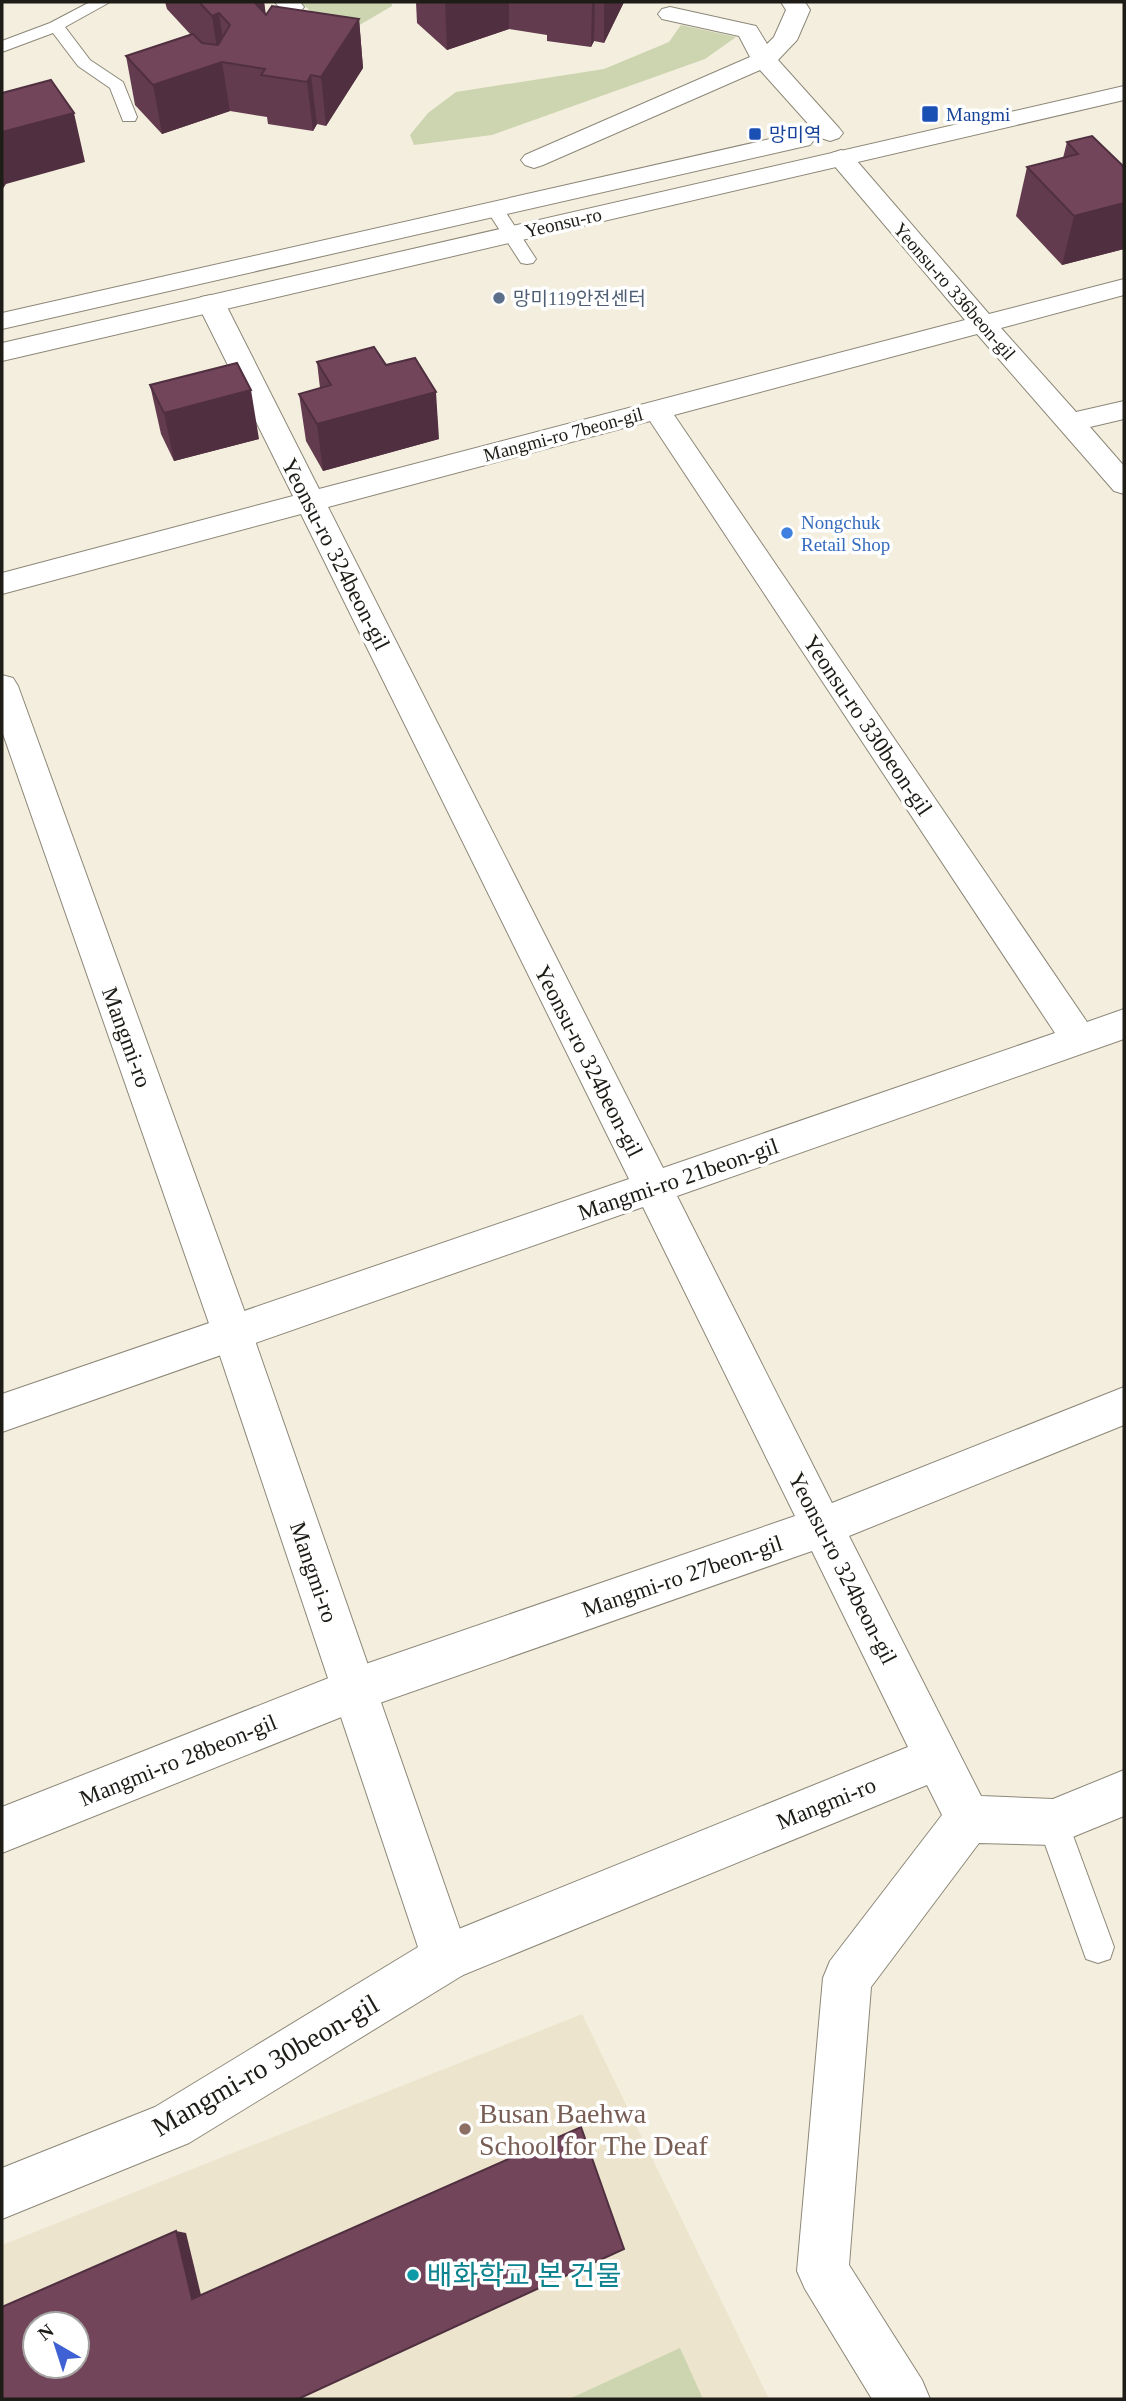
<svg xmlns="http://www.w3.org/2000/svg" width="1126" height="2401" viewBox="0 0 1126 2401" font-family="'Times New Roman','Noto Sans KR',serif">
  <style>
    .built { fill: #ece4cc; fill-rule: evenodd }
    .green { fill: #ccd5af }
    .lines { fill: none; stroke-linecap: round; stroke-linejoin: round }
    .lane-casing { stroke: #8c8778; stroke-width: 2 }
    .street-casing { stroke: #8c8778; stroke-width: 2 }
    .secondary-casing { stroke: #8c8778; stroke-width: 2 }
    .lane { fill: #fff; fill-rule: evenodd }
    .street { fill: #fff; fill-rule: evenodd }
    .secondary { fill: #fff; fill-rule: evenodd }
    .wall { fill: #633b4e }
    .shaded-wall { fill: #503040 }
    .building { fill: #73455b; stroke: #503040; stroke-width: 2; fill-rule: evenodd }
    .transit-dot { fill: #1a4fb4; stroke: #fff; stroke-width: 2.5 }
    .service-dot { fill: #5c6f8a; stroke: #fff; stroke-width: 2.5 }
    .shop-dot { fill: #3f7fe0; stroke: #fff; stroke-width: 2.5 }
    .education-dot { fill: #8d6e63; stroke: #fff; stroke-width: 2.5 }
    .culture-dot { fill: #0f9aa8; stroke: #fff; stroke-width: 2.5 }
    .labels { text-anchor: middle; stroke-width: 7; stroke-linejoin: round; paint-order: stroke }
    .far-transit-label { font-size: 19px; fill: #164399; stroke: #fff; text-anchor: start }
    .far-street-label { font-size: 19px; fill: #1e1c16; stroke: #fff }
    .far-service-label { font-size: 19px; fill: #4e5e75; stroke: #fff; text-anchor: start }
    .far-shop-label { font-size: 19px; fill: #366cbe; stroke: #fff; text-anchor: start }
    .street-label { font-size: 23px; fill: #1e1c16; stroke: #fff }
    .near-street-label { font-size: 28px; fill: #1e1c16; stroke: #fff }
    .near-education-label { font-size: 28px; fill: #785e54; stroke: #fff; text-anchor: start }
    .near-culture-label { font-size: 28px; fill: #0d838f; stroke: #fff; text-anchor: start }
  </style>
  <rect width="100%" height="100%" fill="#f4eede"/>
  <path class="built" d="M582,2014L769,2399H2V2245ZM35,2324H77V2366H35Z"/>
  <g class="green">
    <polygon points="300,2 391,2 392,6 351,30 328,26"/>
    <polygon points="681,25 736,37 705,59 492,135 414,145 410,135 428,113 456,92 604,69 669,42"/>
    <polygon points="680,2348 703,2399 569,2399"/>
  </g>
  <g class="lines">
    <defs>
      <g id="lane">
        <polygon points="90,2 110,2 65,27 90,60 123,82 137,117 135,121 123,121 110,88 78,66 53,33 2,52 2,41 50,23"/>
        <polygon points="495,204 501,205 536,259 533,263 527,264 521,263 486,209"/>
        <polygon points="1053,1806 1064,1811 1114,1947 1110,1959 1098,1963 1086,1959 1037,1822 1042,1811"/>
      </g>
      <g id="street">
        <path d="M275,2H300L304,7L300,12C288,15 282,12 275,2Z"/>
        <polygon points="781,2 805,2 810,10 797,40 778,60 839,128 843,133 839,138 830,141 821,138 760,70 543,165 534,168 525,165 521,160 525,155 750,57 739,36 662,19 658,14 662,9 670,7 756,26 767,44 774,37 786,10"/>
        <path d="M841,150L850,153L989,314L1124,279V295L1001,328L1076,412L1124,401V419L1090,427L1124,466V494L1114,491L977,334L674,415L1087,1022L1124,1009V1039L677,1196L832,1503L1124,1387V1425L849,1536L981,1796L1053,1799L1124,1770V1816L1053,1845L979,1843L871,1987L849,2265L922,2380L930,2399H872L805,2289L797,2271L823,1978L830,1961L942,1815L927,1785L446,1982L429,1975L422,1958L429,1941L908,1747L812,1551L354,1712L2,1853V1807L354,1668L795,1516L643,1207L2,1432V1394L629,1179L301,514L2,594V573L293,496L197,303L201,297L211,295L221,297L225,303L319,489L965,320L832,163L828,158L832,153ZM650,421L1055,1033L663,1168L328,507Z"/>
      </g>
      <g id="secondary">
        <polygon points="1124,86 1124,100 2,361 2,343"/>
        <polygon points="801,132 810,135 814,140 810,145 2,329 2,313"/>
        <polygon points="2,675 13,678 18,686 252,1332 470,1958 463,1975 189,2143 2,2219 2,2168 155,2107 418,1947 212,1332 2,731"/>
      </g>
    </defs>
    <use href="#lane" class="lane-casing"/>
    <use href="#street" class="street-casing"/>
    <use href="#secondary" class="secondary-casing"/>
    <use href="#lane" class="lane"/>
    <use href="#street" class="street"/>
    <use href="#secondary" class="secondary"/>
  </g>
  <g class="wall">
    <polygon points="165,2 264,2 266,15 359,19 363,68 326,126 317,124 313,131 268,124 267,117 230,111 162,134 135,105 126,56 191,35 167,9"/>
    <polygon points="416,2 624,2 604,43 594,41 591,47 547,41 547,35 509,29 447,50 417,23"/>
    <polygon points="1067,142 1124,167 1124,249 1062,265 1016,216 1027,167 1063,158"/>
    <polygon points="317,362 386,365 439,439 323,471 306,441 299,394 320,388"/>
    <polygon points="150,385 259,439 174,461 161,434"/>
  </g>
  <g class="shaded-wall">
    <polygon points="264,2 270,51 256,4"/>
    <polygon points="445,2 509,2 509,29 447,50"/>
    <polygon points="592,2 595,2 594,41 591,47"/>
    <polygon points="604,2 624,2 604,43"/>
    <polygon points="219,13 227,63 222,62 230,111 162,134 153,85 219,63 212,16"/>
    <polygon points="359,19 363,68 326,126 321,77"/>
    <polygon points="311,75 317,124 313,131 307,82"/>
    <polygon points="74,113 85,162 6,184 2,190 2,132"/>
    <polygon points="1124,203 1124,249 1062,265 1074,216"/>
    <polygon points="251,390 259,439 174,461 164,413"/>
    <polygon points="436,392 439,439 323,471 317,424"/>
    <polygon points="176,2231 186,2233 202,2299 192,2299"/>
    <polygon points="624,2249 299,2399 298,2399"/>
  </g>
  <g class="building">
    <polygon points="199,2 264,2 256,4 266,15 272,6 359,19 321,77 311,75 307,82 261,75 265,69 222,62 153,85 126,56 193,34 202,43 218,45 230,25 219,13 212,16"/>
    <polygon points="51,80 74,113 2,132 2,93"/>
    <polygon points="1092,136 1124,167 1124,203 1074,216 1027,167 1078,154 1067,142"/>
    <polygon points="374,347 386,365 415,358 436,392 317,424 299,394 331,385 317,362"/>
    <polygon points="237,363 251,390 164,413 150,385"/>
    <path d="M581,2127L624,2249L298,2399H2V2307L176,2231L192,2299ZM35,2324H77V2366H35Z"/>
  </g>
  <g class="transit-dot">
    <rect x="921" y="105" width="18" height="18" rx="3.5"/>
    <rect x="748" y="127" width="14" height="14" rx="3.5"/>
  </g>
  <circle class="service-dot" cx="499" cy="298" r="7"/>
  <circle class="shop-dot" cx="787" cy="533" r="7"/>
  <circle class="education-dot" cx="465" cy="2129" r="7"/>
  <circle class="culture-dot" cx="413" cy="2275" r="7"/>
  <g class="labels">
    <g class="far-transit-label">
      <text x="946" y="121">Mangmi</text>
      <text x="769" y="141">망미역</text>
    </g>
    <g class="far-street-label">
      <text transform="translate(563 222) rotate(-13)" y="7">Yeonsu-ro</text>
      <text transform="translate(955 291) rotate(49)" y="7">Yeonsu-ro 336beon-gil</text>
      <text transform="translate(563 434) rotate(-15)" y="7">Mangmi-ro 7beon-gil</text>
    </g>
    <g class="far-service-label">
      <text x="513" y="305">망미119안전센터</text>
    </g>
    <g class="far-shop-label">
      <text x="801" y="529">Nongchuk<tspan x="801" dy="22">Retail Shop</tspan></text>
    </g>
    <g class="street-label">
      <text transform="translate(336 554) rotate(63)" y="8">Yeonsu-ro 324beon-gil</text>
      <text transform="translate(868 725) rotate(56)" y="8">Yeonsu-ro 330beon-gil</text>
      <text transform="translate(127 1037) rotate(70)" y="8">Mangmi-ro</text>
      <text transform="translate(589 1061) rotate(63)" y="8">Yeonsu-ro 324beon-gil</text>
      <text transform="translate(678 1179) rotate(-19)" y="8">Mangmi-ro 21beon-gil</text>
      <text transform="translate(843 1568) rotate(63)" y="8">Yeonsu-ro 324beon-gil</text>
      <text transform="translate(314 1572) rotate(71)" y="8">Mangmi-ro</text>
      <text transform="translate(682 1576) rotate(-19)" y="8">Mangmi-ro 27beon-gil</text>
      <text transform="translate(178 1760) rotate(-22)" y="8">Mangmi-ro 28beon-gil</text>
      <text transform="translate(826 1803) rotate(-22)" y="8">Mangmi-ro</text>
    </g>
    <g class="near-street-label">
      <text transform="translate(265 2065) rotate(-30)" y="10">Mangmi-ro 30beon-gil</text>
    </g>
    <g class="near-education-label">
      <text x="479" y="2123">Busan Baehwa<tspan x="479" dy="32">School for The Deaf</tspan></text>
    </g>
    <g class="near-culture-label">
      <text x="427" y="2285">배화학교 본 건물</text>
    </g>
  </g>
  <rect width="1126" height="2401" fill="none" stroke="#1e1c16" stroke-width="7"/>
  <g transform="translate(56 2345) rotate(321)"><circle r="33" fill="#ffffff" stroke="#a5a4a2" stroke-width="2"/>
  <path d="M0-5L12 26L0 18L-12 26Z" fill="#4061d4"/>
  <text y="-10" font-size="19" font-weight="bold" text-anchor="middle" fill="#1e1c16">N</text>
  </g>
</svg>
